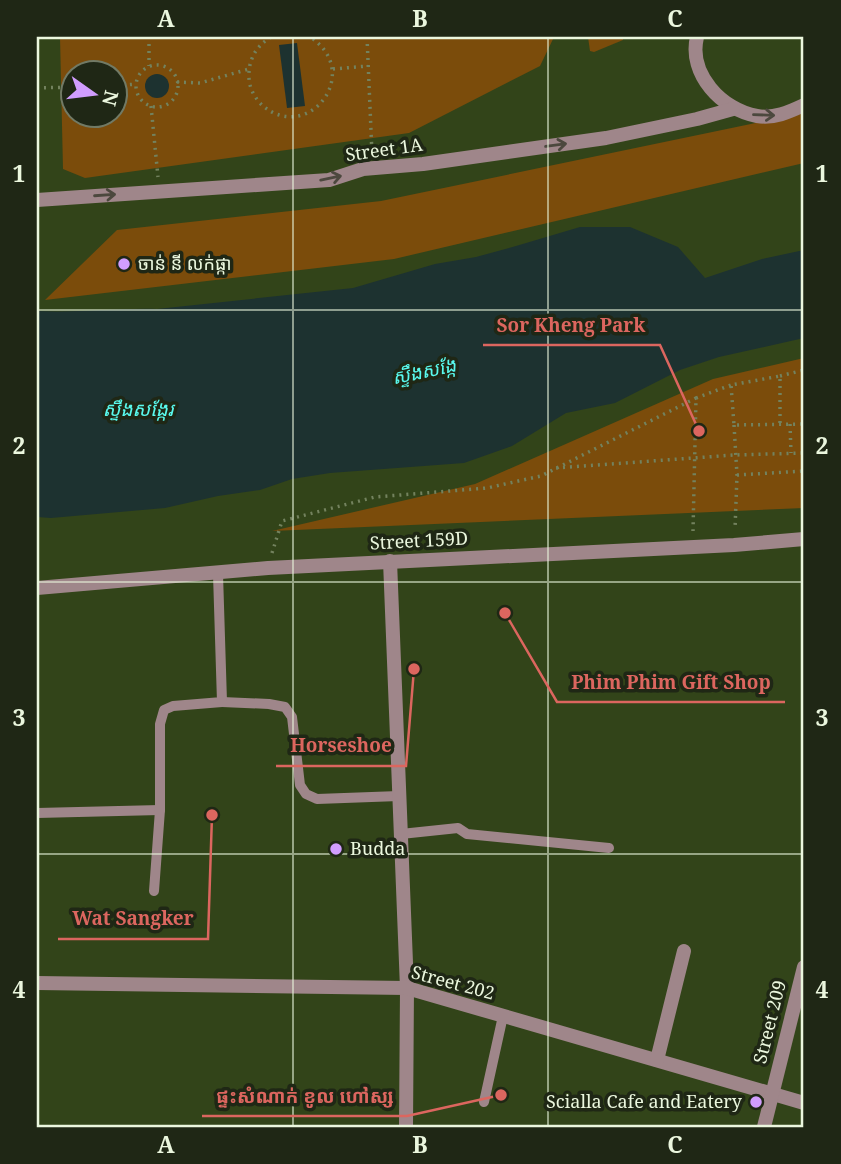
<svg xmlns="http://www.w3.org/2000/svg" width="841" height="1164" viewBox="0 0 841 1164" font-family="'Noto Serif','Noto Sans Khmer',serif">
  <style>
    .green { fill: #7b4c0b; fill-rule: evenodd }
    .water { fill: #1d3230 }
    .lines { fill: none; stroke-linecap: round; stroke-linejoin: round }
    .path { stroke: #73825e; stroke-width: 3.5; stroke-dasharray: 2 5; stroke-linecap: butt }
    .service { stroke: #9f868a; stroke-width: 10 }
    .minor { stroke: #9f868a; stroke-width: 14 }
    .tertiary { stroke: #9f868a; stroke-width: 14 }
    .oneway { stroke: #4c483e }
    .grid { fill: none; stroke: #ebf7de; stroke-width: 2; stroke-opacity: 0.55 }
    .poi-dot { fill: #d19dfe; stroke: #1f2715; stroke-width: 2.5 }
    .labels { text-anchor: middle; stroke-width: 7; stroke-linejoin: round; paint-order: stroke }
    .street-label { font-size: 18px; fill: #ebf7de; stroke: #1f2715 }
    .poi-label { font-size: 18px; fill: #ebf7de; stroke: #1f2715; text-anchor: start }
    .water-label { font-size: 19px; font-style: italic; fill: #59f9ed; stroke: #1f2715 }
    .leader { fill: none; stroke: #dc665f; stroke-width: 2.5 }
    .callout-dot { fill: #dc665f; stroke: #1f2715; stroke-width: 2.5 }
    .callout-label { font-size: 19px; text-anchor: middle; font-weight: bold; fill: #dc665f; stroke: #1f2715; stroke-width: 7; stroke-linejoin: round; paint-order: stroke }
    .neatline { fill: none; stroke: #ebf7de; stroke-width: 2.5 }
    .grid-label { font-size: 23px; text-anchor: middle; font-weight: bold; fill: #ebf7de }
  </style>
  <rect width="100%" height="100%" fill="#324419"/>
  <g class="green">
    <path d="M60,37H554L540,66L409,133L85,178L63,169ZM74,74H116V116H74Z"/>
    <polygon points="588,37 623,37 623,40 594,52 590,51"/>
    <polygon points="804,113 804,163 394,259 45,300 117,230 381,201"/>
    <polygon points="804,358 804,508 272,531 475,484 713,379"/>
  </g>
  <g class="water">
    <polygon points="297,43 305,106 287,108 279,45"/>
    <circle cx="157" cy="86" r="12"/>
    <path d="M580,227H630L678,247L705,278L762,259L804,250V338L719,357L680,370L615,403L566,413L512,446L464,463L330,473L292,479L260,490L218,496L165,508L51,518L37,517V311C77,313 117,308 157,309L353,288L435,264L476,257L516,246Z"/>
  </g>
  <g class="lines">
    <g class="path">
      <polyline points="149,37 149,66"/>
      <path d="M271,37C256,46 248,60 249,78C249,88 256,100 263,106C309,144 364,72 310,37"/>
      <polyline points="367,37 372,154"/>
      <circle cx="157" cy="86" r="21"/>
      <polyline points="333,69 368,66"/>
      <polyline points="177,82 200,83 249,69"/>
      <polyline points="116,86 136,84"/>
      <polyline points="37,88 74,87"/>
      <polyline points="151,106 158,177"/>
      <polyline points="780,376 804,370"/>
      <polyline points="696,398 731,385"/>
      <polyline points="780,423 780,376 731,385 734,425 804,424"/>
      <polyline points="790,424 791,453"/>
      <polyline points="734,425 737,475 735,529"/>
      <polyline points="556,468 734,455 804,453"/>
      <polyline points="737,475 804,471"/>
      <polyline points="272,553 282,521 375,497 487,488 541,476 696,398 693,531"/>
    </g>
    <g class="service">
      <polyline points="222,702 269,704 285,707 292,717 300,785 306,794 317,799 399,796"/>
      <polyline points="37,813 160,810"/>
      <polyline points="401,834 458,828 467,834 609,848"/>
      <polyline points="154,891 160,810 160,724 164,710 173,706 222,702 218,574"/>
      <polyline points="484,1102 503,1016"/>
    </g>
    <g class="minor">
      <polyline points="390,561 407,988 406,1127"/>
      <polyline points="37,983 407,988 804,1103"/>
      <polyline points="657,1060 684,951"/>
      <polyline points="764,1127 804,967"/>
    </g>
    <g class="tertiary">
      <path d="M697,37C688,74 722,110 757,116C774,119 789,112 804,105"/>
      <polyline points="37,200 329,180 363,169 423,164 606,138 697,119 733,109"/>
      <polyline points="37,588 268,568 734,545 804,539"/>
    </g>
  </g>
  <defs><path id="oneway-shaft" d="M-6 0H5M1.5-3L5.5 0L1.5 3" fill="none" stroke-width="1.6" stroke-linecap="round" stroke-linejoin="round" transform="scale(1.75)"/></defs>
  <g class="oneway">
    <use href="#oneway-shaft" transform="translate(764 115) rotate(2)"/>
    <use href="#oneway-shaft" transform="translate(556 145) rotate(-8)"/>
    <use href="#oneway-shaft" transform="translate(331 178) rotate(-12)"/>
    <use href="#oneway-shaft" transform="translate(105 195) rotate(-4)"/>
  </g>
  <path class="grid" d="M293,37V1127M548,37V1127M37,310H804M37,582H804M37,854H804"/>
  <g class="poi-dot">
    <circle cx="124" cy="264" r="7"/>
    <circle cx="336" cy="849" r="7"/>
    <circle cx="756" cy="1102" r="7"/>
  </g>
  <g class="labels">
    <g class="street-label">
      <text transform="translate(384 150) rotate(-8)" y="6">Street 1A</text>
      <text transform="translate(419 541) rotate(-3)" y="6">Street 159D</text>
      <text transform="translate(453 983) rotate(15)" y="6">Street 202</text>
      <text transform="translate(770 1022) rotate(-76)" y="6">Street 209</text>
    </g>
    <g class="poi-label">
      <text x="138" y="270">ចាន់ នី លក់ផ្កា</text>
      <text x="350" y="855">Budda</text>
      <text x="742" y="1108" text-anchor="end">Scialla Cafe and Eatery</text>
    </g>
    <g class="water-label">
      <text transform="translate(424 371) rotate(-12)" y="7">ស្ទឹងសង្កែ</text>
      <text x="138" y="416">ស្ទឹងសង្កែរ</text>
    </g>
  </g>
  <path class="leader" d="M699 431L660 345H483M505 613L557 702H785M414 669L406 766H276M212 815L208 939H58M501 1095L407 1116H202"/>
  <g class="callout-dot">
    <circle cx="699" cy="431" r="7"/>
    <circle cx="505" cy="613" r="7"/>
    <circle cx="414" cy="669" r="7"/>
    <circle cx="212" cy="815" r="7"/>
    <circle cx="501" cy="1095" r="7"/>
  </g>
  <g class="callout-label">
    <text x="571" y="332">Sor Kheng Park</text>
    <text x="671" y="689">Phim Phim Gift Shop</text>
    <text x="341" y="752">Horseshoe</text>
    <text x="133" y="925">Wat Sangker</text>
    <text x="305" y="1103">ផ្ទះសំណាក់ ខូល ហៅស្ស</text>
  </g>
  <rect width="841" height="1164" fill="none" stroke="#1f2715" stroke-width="77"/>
  <g transform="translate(94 94) rotate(104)"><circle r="33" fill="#1f2715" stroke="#717a65" stroke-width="2"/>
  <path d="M0-5L12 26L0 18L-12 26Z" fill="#d19dfe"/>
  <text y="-10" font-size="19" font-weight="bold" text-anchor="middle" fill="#ebf7de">N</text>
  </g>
  <rect x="38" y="38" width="764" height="1088" class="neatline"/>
  <g class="grid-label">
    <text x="166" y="27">A</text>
    <text x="420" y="27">B</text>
    <text x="675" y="27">C</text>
    <text x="19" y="182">1</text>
    <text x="822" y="182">1</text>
    <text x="19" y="454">2</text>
    <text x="822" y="454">2</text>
    <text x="19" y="726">3</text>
    <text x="822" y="726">3</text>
    <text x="19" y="998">4</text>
    <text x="822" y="998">4</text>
    <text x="166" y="1153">A</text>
    <text x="420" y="1153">B</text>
    <text x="675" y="1153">C</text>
  </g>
</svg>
